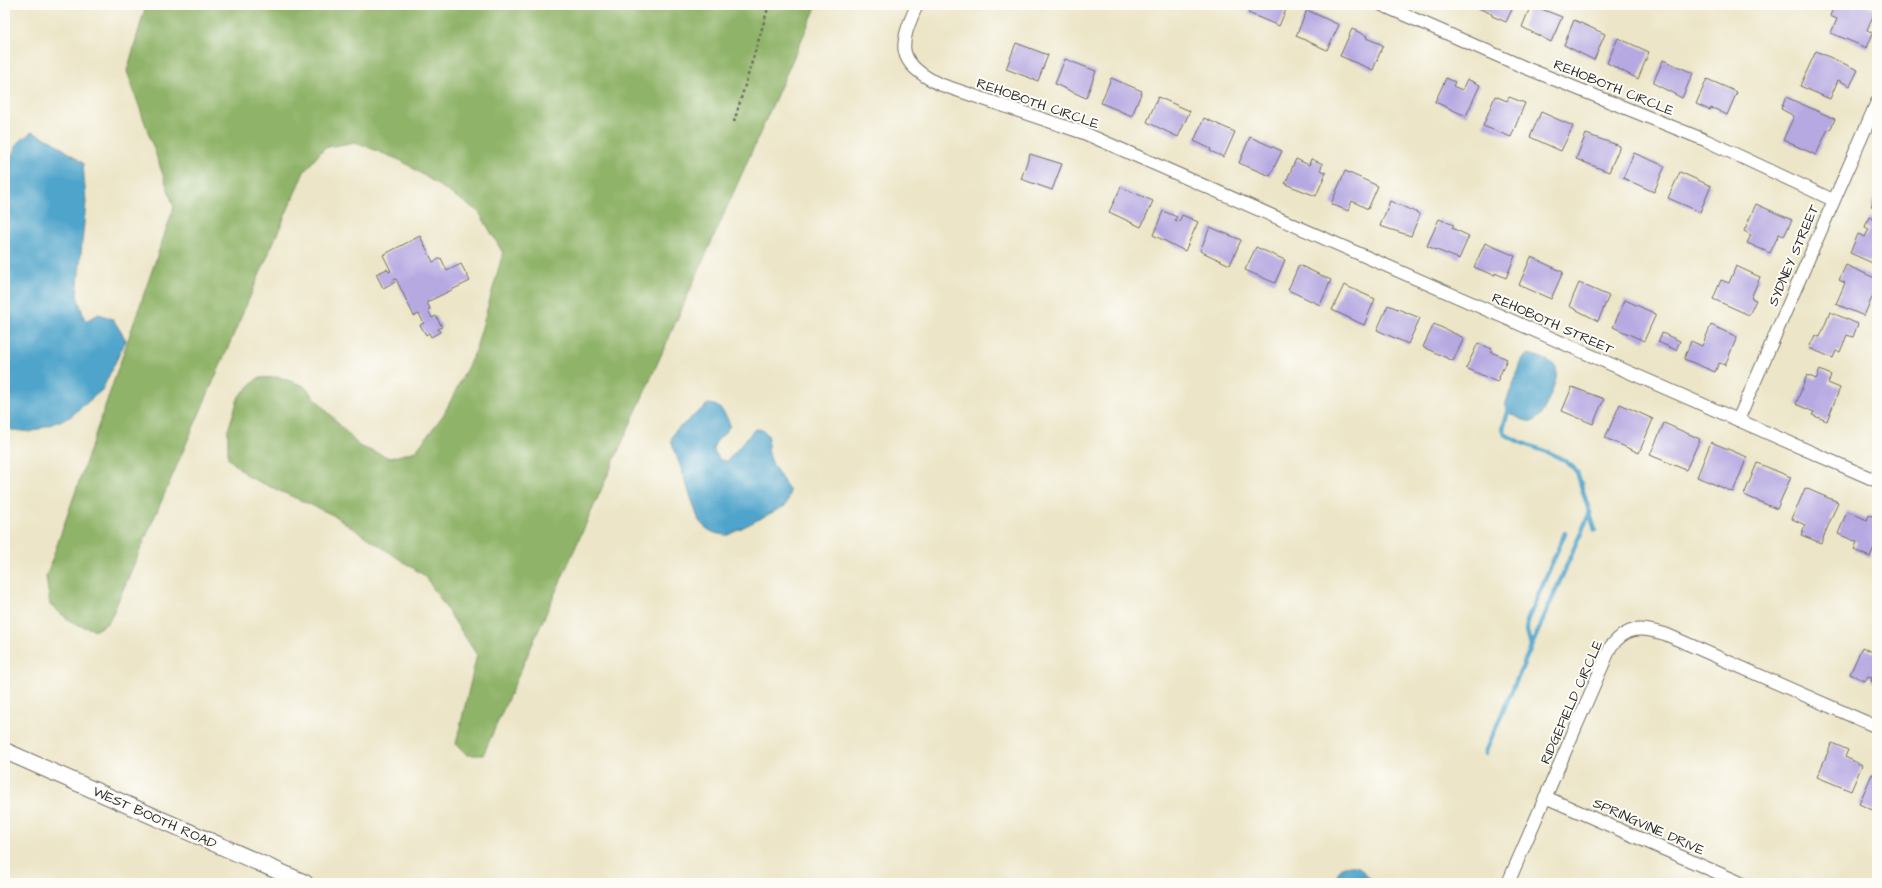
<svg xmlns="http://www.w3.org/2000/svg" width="1882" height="888" viewBox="0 0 1882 888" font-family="'Architects Daughter',sans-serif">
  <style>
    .forest { fill: #8fb368; stroke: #5d6f4a }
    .water { fill: #4fa4cb; stroke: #3d687b }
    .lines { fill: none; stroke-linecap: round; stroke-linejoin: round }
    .stream { stroke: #4fa4cb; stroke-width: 4.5 }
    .building { fill: #b6a9e2 }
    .minor-casing { stroke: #6f6c62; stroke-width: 14 }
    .tertiary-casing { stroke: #6f6c62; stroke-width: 18 }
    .path { stroke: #6f6c62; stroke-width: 2.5; stroke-dasharray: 3 3; stroke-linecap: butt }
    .minor { stroke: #fff; stroke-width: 12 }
    .tertiary { stroke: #fff; stroke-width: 16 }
    .labels { text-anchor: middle; stroke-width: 4; stroke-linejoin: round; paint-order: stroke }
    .street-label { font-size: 14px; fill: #2b2b2b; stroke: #fdfcf7 }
  </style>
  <rect width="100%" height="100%" fill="#fdfcf7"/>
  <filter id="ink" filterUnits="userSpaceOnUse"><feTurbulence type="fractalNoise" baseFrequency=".025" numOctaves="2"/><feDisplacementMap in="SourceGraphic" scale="8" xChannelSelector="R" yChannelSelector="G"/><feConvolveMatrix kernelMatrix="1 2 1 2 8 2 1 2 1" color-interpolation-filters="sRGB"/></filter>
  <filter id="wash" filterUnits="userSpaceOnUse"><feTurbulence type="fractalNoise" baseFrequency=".012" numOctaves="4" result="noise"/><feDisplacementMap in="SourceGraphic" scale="16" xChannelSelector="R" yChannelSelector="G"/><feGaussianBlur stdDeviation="0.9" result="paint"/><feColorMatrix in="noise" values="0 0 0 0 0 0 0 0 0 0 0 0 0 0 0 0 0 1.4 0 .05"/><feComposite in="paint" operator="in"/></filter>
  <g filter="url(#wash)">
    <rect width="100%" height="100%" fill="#ece5c7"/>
    <polygon class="forest" points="146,5 817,5 483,755 467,755 456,744 477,655 425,576 333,515 249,477 228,458 228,430 239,396 258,378 279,377 304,386 359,446 390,458 416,451 444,414 475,352 503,253 479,212 402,161 355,142 324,148 304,172 109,622 96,630 74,624 50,605 46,577 174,207 127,71"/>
    <g class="water">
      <polygon points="32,132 54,142 83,163 86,202 77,295 85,321 99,314 113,319 126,340 102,390 70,417 31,432 5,429 5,169 18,142"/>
      <path d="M1529,354C1537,356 1553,361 1556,368C1560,376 1543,419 1534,421C1526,423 1515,416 1508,412L1505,405L1523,358Z"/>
      <path d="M708,404C720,404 726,414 730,425C726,435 715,439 713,449L720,460L727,461L755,429C763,429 766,431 769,438C765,453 774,467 782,479C784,483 788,487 789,490C790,496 788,501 785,506L728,535C716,535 707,531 699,521L671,440L675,431Z"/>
      <path d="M1349,865L1359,867L1374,883H1335C1336,873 1340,868 1349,865Z"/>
    </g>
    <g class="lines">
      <g class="stream">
        <path d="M1508,412L1503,428L1505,434C1526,449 1560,450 1577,472L1595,530"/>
        <polyline points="1531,647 1527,630 1527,621 1565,533"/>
        <polyline points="1486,754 1486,750 1590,512"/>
      </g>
    </g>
    <g id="blocks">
      <g class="building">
        <polygon points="1252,5 1288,5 1279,26 1248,13"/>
        <polygon points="1477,5 1514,5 1506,22 1492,16 1492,14 1476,7"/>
        <polygon points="1531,5 1562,17 1551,42 1522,27"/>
        <polygon points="1834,5 1844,7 1845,5 1866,5 1876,9 1867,30 1873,33 1867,48 1831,33 1837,19 1830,16"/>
        <polygon points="1307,10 1339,25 1327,50 1296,36"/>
        <polygon points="1574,20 1605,34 1594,60 1564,45"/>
        <polygon points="1352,29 1367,36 1366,38 1383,45 1373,70 1340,56"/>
        <polygon points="1618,38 1649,52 1638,79 1607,63"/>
        <polygon points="1016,43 1048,55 1038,81 1006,69"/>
        <polygon points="1816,51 1858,70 1850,86 1838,80 1830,99 1800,86"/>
        <polygon points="1065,59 1096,71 1086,98 1055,84"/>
        <polygon points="1663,60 1693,73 1682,98 1653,83"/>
        <polygon points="1111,78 1142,91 1132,116 1101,103"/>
        <polygon points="1446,78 1455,82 1453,86 1462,90 1467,79 1480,85 1466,116 1435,102"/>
        <polygon points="1707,79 1737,92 1727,115 1715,109 1711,108 1710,110 1696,104"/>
        <polygon points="1495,96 1507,101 1509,97 1525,103 1511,137 1483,126"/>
        <polygon points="1158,97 1190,111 1178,137 1147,122"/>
        <polygon points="1786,97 1835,119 1830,130 1828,129 1816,155 1783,140 1794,116 1781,109"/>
        <polygon points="1541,112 1573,126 1561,151 1530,137"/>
        <polygon points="1204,118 1235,132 1224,157 1210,151 1211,149 1194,141"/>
        <polygon points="1586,134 1620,146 1609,172 1576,159"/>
        <polygon points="1250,137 1282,151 1270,176 1239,163"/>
        <polygon points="1634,153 1665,166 1654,192 1623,178"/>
        <polygon points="1030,154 1062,164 1052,190 1021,179"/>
        <polygon points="1296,159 1309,165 1311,159 1323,164 1320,170 1326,173 1316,196 1285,184"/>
        <polygon points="1345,171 1378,186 1368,209 1352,201 1348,211 1331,204"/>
        <polygon points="1680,172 1711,186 1700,212 1668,198"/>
        <polygon points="1121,187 1153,201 1141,227 1109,212"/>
        <polygon points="1877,192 1877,208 1871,206"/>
        <polygon points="1390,201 1420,214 1411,236 1380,226"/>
        <polygon points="1756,204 1792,220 1784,236 1779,234 1770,253 1747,243 1751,235 1744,231"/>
        <polygon points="1163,211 1177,217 1175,220 1179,222 1182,215 1198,222 1185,251 1153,235"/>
        <polygon points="1869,217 1877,221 1877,265 1850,253 1858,234 1865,237 1869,229 1865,227"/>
        <polygon points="1439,219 1454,225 1452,228 1469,236 1459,259 1427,246"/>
        <polygon points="1210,227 1241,240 1230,265 1200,251"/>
        <polygon points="420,236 433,262 441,258 447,271 461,264 470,281 427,302 430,309 428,310 432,318 436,316 442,327 438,329 440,332 431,337 429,333 426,335 420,325 424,323 419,314 414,316 396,279 393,280 395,282 383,288 376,274 387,269 389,272 391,271 383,255"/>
        <polygon points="1485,243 1515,256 1506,278 1495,273 1495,275 1488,273 1474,267"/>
        <polygon points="1256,247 1285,260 1275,283 1245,270"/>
        <polygon points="1531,257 1563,272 1551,299 1519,285"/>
        <polygon points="1299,265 1331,280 1320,305 1288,290"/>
        <polygon points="1846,265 1877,279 1877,286 1864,316 1836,304 1845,283 1839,280"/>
        <polygon points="1736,266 1760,277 1751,298 1756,300 1749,315 1713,299 1721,280 1729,283"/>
        <polygon points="1579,283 1609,296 1598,321 1569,306"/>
        <polygon points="1344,285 1375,299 1364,325 1332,310"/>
        <polygon points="1625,300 1656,314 1644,341 1613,327"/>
        <polygon points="1388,305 1420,318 1408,344 1377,330"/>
        <polygon points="1830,312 1858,324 1853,337 1847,335 1840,352 1836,351 1833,358 1809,348 1815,335 1820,337"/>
        <polygon points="1434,324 1464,338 1453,361 1423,347"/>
        <polygon points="1711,325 1737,337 1725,365 1719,363 1715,372 1684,359 1691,341 1702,346"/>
        <polygon points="1662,333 1680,341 1676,350 1658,342"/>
        <polygon points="1478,343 1492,349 1491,352 1507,359 1497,382 1466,368"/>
        <polygon points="1820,370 1831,375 1828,383 1840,388 1827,421 1812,415 1814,412 1796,404 1807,375 1816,379"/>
        <polygon points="1572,387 1604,399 1593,424 1562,411"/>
        <polygon points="1620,404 1653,419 1639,453 1605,438"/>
        <polygon points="1664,423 1700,439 1686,470 1650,455"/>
        <polygon points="1711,442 1747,457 1733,492 1697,477"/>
        <polygon points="1757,463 1791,477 1777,509 1744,495"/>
        <polygon points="1805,488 1838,502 1821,543 1801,535 1805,525 1792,519"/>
        <polygon points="1847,511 1867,520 1869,515 1877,518 1877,541 1870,557 1854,550 1857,542 1838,534"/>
        <polygon points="1862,647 1877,654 1877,683 1871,681 1872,678 1868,676 1865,681 1850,674"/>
        <polygon points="1832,743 1848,750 1845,757 1862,765 1851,791 1817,777"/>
        <polygon points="1872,774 1877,776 1877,812 1859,804"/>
      </g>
    </g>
  </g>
  <g filter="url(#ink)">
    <use href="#blocks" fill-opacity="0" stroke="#6f6c62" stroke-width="1"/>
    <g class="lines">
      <defs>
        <g id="minor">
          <path d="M917,5C899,45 895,62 939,84L1084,133L1877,481"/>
          <polyline points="1382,5 1526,68 1705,140 1833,200"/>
          <polyline points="1738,420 1877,102"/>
          <polyline points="1545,797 1741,883"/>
          <path d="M1508,883L1611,646C1628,626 1640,627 1665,634L1877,727"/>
        </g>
        <polyline id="tertiary" points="5,751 305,883"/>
      </defs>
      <use href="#minor" class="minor-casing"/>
      <use href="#tertiary" class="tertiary-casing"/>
      <polyline class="path" points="734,122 769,5"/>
      <use href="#minor" class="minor"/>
      <use href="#tertiary" class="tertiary"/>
    </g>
  </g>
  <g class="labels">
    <g class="street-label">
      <text transform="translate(1614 87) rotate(22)" y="5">REHOBOTH CIRCLE</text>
      <text transform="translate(1038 103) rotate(19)" y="5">REHOBOTH CIRCLE</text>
      <text transform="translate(1793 255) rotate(-67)" y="5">SYDNEY STREET</text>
      <text transform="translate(1553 323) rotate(24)" y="5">REHOBOTH STREET</text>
      <text transform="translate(1571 702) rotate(-66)" y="5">RIDGEFIELD CIRCLE</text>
      <text transform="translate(155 817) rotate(24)" y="5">WEST BOOTH ROAD</text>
      <text transform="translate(1649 826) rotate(24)" y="5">SPRINGVINE DRIVE</text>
    </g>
  </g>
  <rect width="1882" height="888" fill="none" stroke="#fdfcf7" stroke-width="20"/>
</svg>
